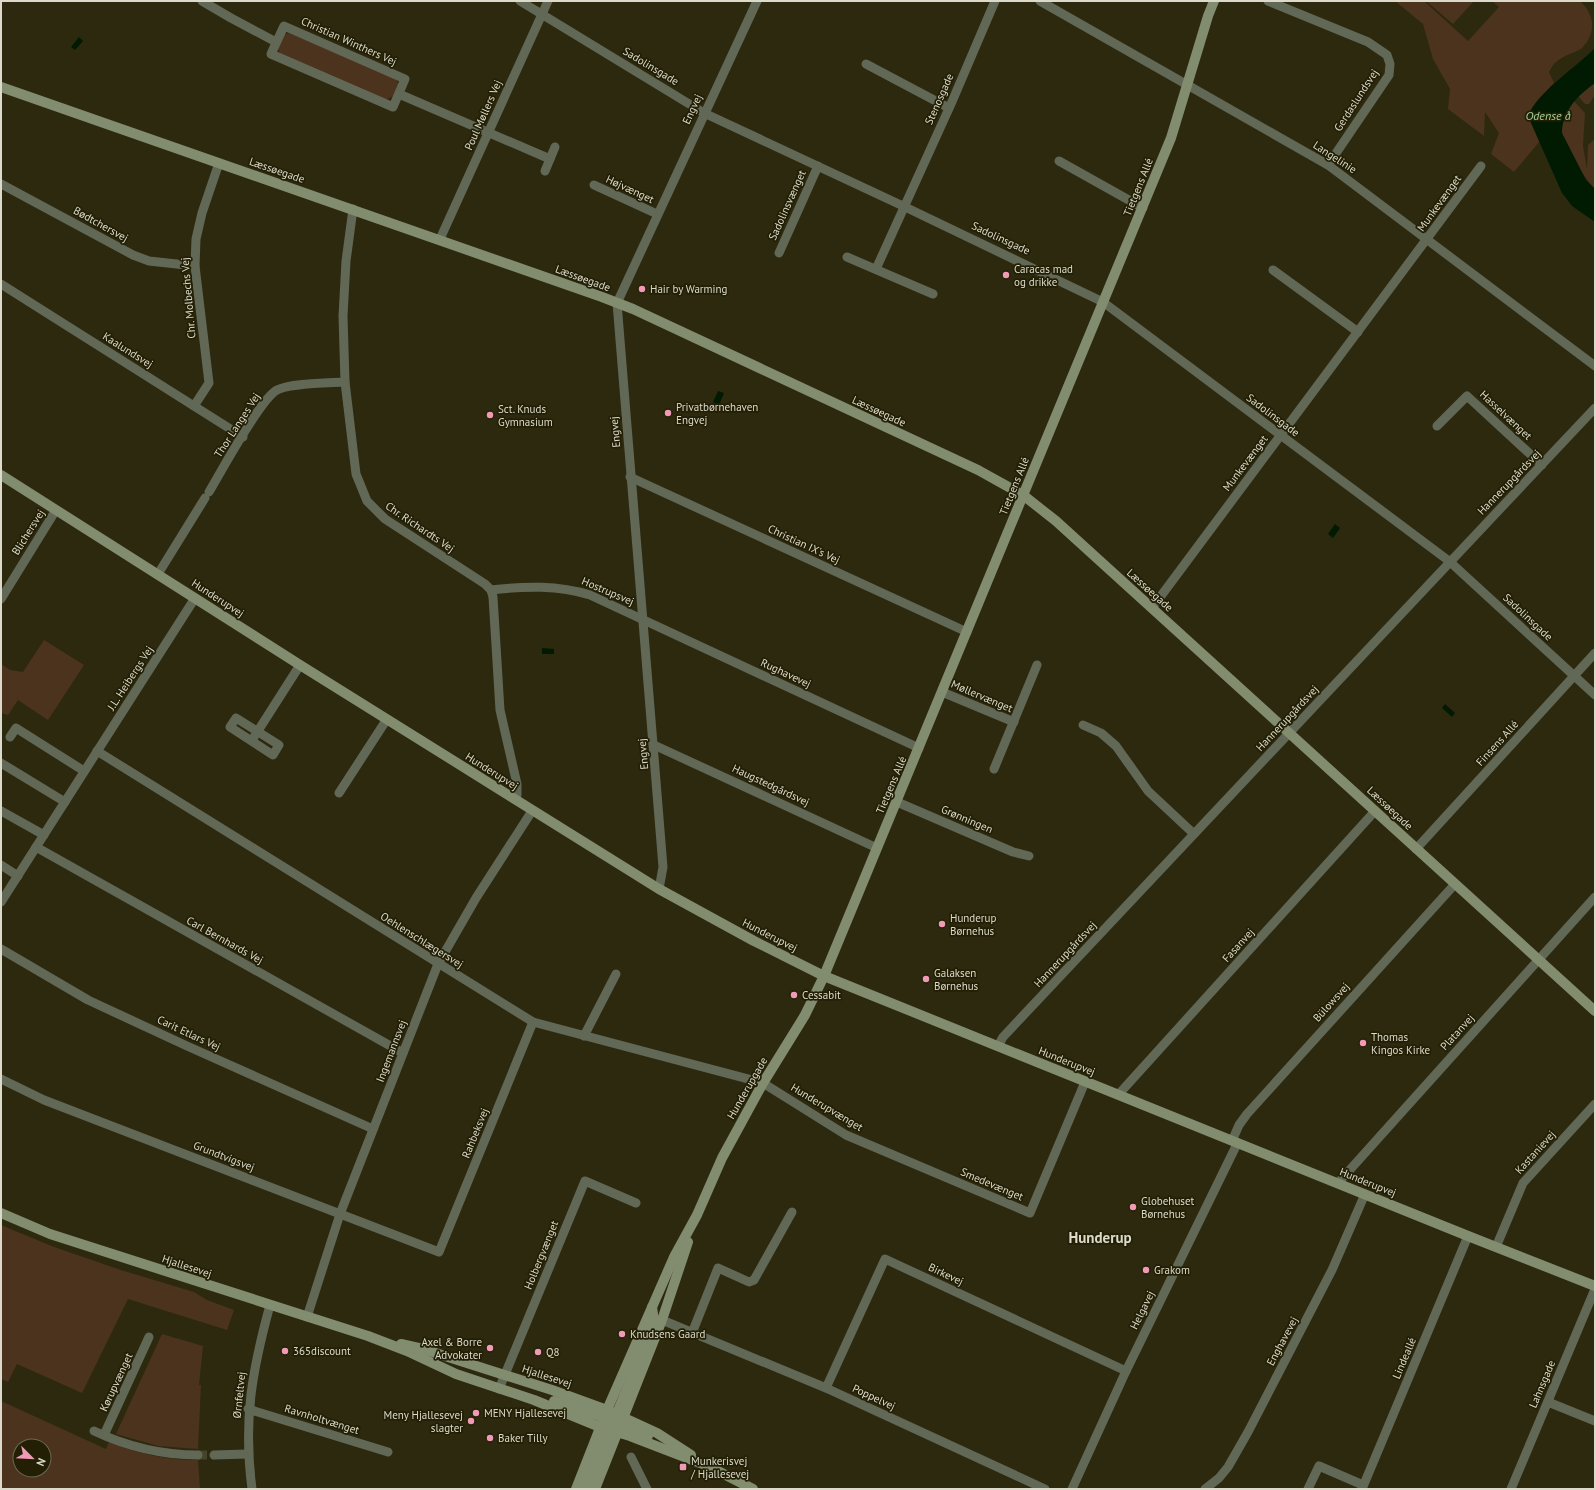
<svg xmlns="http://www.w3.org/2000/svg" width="1596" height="1490" viewBox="0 0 1596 1490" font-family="'PT Sans',sans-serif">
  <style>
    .green { fill: #4c331e; fill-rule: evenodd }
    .water { fill: #001b01 }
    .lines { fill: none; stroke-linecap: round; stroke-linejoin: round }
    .street-tunnel { stroke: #46442b; stroke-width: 9; stroke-dasharray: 9 4.5; stroke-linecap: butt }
    .street { stroke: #626856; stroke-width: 9 }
    .secondary { stroke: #828c6f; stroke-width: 10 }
    .poi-dot { fill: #f09ab6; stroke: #221f05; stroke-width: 1.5 }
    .labels { text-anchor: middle; stroke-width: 3.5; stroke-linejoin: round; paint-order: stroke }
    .street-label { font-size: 11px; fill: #dbdacb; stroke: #221f05 }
    .poi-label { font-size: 11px; fill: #dbdacb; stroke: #221f05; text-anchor: start }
    .water-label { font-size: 12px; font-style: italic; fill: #9fd49d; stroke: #221f05 }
    .district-label { font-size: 15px; font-weight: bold; fill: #dbdacb; stroke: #221f05 }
  </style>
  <rect width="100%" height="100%" fill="#2c290f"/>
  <g class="green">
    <path d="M1395,1H1424L1468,41L1499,7L1492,1H1580C1596,16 1596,34 1581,49C1573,53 1563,56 1556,62C1553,64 1551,69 1549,72L1554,83L1536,102L1529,113L1540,141L1514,172L1491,154L1499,133L1485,112L1484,136L1448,109L1450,89L1433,59L1423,24Z"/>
    <polygon points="1426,1 1474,1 1453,24"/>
    <polygon points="289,33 397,79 398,84 393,96 386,100 280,53 278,49 285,34"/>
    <polygon points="1595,83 1595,95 1589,104 1585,104 1578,96"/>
    <path d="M1574,101L1585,113L1583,146L1587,169L1588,145L1595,139V189C1586,180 1563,145 1562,132C1561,122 1569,108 1574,101Z"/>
    <polygon points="44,640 84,665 48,720 18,700 8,715 1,713 1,664 10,670 23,672"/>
    <polygon points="1,1225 54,1247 121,1270 194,1292 207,1300 234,1310 227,1330 128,1299 82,1393 17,1364 8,1382 1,1379"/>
    <polygon points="162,1334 203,1346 199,1385 201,1385 198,1449 158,1446 116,1434"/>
    <path d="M1,1401L106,1449L109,1442C138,1454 167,1460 198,1460L200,1489H1ZM20,1446H44V1470H20Z"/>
  </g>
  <g class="water">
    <polygon points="79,37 83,41 75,50 71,47"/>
    <path d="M1595,48V83C1578,95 1562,111 1562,133L1586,180L1595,189V222L1572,206L1562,193L1531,123L1529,113C1545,86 1573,70 1595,48Z"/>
    <polygon points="718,391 724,393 719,405 713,402"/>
    <polygon points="1335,524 1340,528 1333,538 1328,534"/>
    <polygon points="542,648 554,649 554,654 542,654"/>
    <polygon points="1445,704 1455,713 1452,717 1442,708"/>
  </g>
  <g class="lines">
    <polyline class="street-tunnel" points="198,1455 214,1455"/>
    <g class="street">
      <polyline points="202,1 231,18 276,42"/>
      <polyline points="520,1 704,113 903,206 1103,302 1449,561 1595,695"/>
      <polyline points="1040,1 1328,165 1595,366"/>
      <polyline points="1268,1 1368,42 1387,55 1390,64 1389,75 1328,165"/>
      <polygon points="284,26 405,79 393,107 271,54"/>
      <polyline points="866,64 949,108"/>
      <polyline points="399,94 550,159"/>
      <polyline points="1059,161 1143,208"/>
      <polyline points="545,171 555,147"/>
      <polyline points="1,184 133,255 149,261 195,266"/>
      <polyline points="594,185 657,214"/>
      <polyline points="353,209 346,261 343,316 345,382 356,474 367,501 385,519 485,584 491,590 493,597 500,710 517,784 517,795 514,799"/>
      <polyline points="440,239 548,1"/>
      <polyline points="779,253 818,166"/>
      <polyline points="847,257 933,294"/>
      <polyline points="876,269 951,104 995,1"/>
      <polyline points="1273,270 1358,332"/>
      <polyline points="1,284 243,437"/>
      <polyline points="194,406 209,383 195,266 196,239 202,213 219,163"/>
      <polyline points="1437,426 1467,396 1542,465"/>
      <polyline points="630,477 967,632"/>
      <path d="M209,492C221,472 260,399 277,390C290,383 329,383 345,382"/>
      <polyline points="158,574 205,498"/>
      <path d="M491,590C525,586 558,585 590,595L919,748"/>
      <polyline points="1,599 56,510"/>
      <polyline points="1152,608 1481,166"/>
      <polyline points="942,692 1014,722"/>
      <polygon points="236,718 279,745 273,755 230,727"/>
      <polyline points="1083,725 1101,733 1116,746 1148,791 1194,834"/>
      <polyline points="10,737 16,728 84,771"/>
      <polyline points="254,737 300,665"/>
      <polyline points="654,745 877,848"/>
      <polyline points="97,751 533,1022 763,1083 846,1135 1030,1213 1085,1082"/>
      <polyline points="1,763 65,802"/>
      <polyline points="994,769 1037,665"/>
      <polyline points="339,793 387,719"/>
      <polyline points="897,802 1013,852 1029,856"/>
      <polyline points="1,811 44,835"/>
      <polyline points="36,847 403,1053"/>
      <polyline points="1416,849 1595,653"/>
      <polyline points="1,865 18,876"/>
      <polyline points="659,889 663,867 617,303 757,1"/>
      <polyline points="1,902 195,598"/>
      <polyline points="1,949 88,1000 187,1046 373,1129"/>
      <polyline points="584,1036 616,974"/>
      <polyline points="998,1046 1003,1037 1595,408"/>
      <polyline points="1,1079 44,1100 439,1252 533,1022"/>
      <polyline points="1118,1095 1375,811"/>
      <polyline points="1232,1141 1239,1125 1247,1114 1455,884"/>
      <polyline points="1338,1183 1595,897"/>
      <polyline points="1496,1247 1523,1183 1595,1104"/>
      <polyline points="307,1317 340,1214 438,964 476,898 532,811"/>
      <polyline points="662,1320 826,1388 1045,1489"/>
      <polyline points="692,1333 718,1268 749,1282 754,1280 792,1212"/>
      <polyline points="826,1388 885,1259 1126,1371"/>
      <polyline points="499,1389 585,1181 636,1203"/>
      <polyline points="1548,1402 1595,1421"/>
      <polyline points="248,1409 388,1452"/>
      <path d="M94,1431C128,1447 161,1455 198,1455"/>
      <polyline points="104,1435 149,1337"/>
      <polyline points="214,1455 247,1454"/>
      <polyline points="631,1457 647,1489"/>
      <path d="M252,1489C243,1420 252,1371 270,1305"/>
      <polyline points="1072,1489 1126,1371 1237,1144"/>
      <polyline points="1205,1489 1219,1478 1228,1467 1248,1432 1332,1270 1365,1194"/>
      <polyline points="1308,1489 1319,1466 1363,1485"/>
      <polyline points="1362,1489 1468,1236"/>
      <polyline points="1511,1489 1595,1289"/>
    </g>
    <g class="secondary">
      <polyline points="1,87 602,297 633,309 978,470 1023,495 1056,521 1595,1011"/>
      <polyline points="1,475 300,665 659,889 754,941 824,976 1468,1236 1595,1286"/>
      <polyline points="1,1213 50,1234 368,1336 407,1351 456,1374 534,1400 600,1427 630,1436 708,1466 753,1489"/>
      <polyline points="401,1344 423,1349 552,1390 607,1410 657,1433 691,1455"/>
      <polyline points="554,1401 609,1419"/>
      <polyline points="615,1423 619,1423 648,1436"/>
      <polyline points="618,1433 614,1425 615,1418 654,1321 652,1307"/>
      <polyline points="576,1489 607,1410 674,1257 697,1215 722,1158 763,1083 805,1015 824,976 1171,138 1208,16 1214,1"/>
      <polyline points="586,1489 611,1425"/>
      <polyline points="595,1489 662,1320 688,1242"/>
    </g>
  </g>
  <g class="poi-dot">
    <circle cx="1006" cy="275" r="4"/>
    <circle cx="642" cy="289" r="4"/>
    <circle cx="668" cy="413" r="4"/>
    <circle cx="490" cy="415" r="4"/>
    <circle cx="942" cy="924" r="4"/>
    <circle cx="926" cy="979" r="4"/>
    <circle cx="794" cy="995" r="4"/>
    <circle cx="1363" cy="1043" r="4"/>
    <circle cx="1133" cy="1207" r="4"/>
    <circle cx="1146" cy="1270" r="4"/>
    <circle cx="622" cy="1334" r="4"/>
    <circle cx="490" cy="1348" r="4"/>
    <circle cx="285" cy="1351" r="4"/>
    <circle cx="538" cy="1352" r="4"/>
    <circle cx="476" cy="1413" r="4"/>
    <circle cx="471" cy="1421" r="4"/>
    <circle cx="490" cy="1438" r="4"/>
    <rect x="679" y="1463" width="8" height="8" rx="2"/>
  </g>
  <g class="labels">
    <g class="street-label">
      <text transform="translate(349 41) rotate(24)" y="4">Christian Winthers Vej</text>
      <text transform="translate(651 66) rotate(31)" y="4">Sadolinsgade</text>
      <text transform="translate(939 99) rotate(-66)" y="4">Stenosgade</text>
      <text transform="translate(1356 100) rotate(-57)" y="4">Gerdaslundsvej</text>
      <text transform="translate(692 109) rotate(-65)" y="4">Engvej</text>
      <text transform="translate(483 115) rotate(-66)" y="4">Poul Møllers Vej</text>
      <text transform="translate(1335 157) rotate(33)" y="4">Langelinie</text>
      <text transform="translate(277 170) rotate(19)" y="4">Læssøegade</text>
      <text transform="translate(1138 187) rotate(-68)" y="4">Tietgens Allé</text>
      <text transform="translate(630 189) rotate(25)" y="4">Højvænget</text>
      <text transform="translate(1439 203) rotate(-54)" y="4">Munkevænget</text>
      <text transform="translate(787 205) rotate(-66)" y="4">Sadolinsvænget</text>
      <text transform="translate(101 224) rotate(29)" y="4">Bødtchersvej</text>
      <text transform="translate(1001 238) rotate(25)" y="4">Sadolinsgade</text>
      <text transform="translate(583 278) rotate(20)" y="4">Læssøegade</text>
      <text transform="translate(188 298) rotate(-95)" y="4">Chr. Molbechs Vej</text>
      <text transform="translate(128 350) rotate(32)" y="4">Kaalundsvej</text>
      <text transform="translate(879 411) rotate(25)" y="4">Læssøegade</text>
      <text transform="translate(1273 415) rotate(37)" y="4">Sadolinsgade</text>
      <text transform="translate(1506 415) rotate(43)" y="4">Hasselvænget</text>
      <text transform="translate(237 425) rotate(-57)" y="4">Thor Langes Vej</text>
      <text transform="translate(615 432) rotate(-95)" y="4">Engvej</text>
      <text transform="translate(1245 463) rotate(-53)" y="4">Munkevænget</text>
      <text transform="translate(1509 482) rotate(-46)" y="4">Hannerupgårdsvej</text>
      <text transform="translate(1014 486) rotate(-68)" y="4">Tietgens Allé</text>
      <text transform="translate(420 527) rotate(34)" y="4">Chr. Richardts Vej</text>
      <text transform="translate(28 532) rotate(-58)" y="4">Blichersvej</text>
      <text transform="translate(804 544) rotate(25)" y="4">Christian IX's Vej</text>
      <text transform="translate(1150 590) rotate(42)" y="4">Læssøegade</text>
      <text transform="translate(608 591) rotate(23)" y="4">Hostrupsvej</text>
      <text transform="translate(218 598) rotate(33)" y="4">Hunderupvej</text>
      <text transform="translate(1528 617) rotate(43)" y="4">Sadolinsgade</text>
      <text transform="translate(786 673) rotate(25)" y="4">Rughavevej</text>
      <text transform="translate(130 678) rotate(-57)" y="4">J.L. Heibergs Vej</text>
      <text transform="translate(982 696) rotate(23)" y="4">Møllervænget</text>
      <text transform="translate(1287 718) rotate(-47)" y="4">Hannerupgårdsvej</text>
      <text transform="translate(1497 743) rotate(-48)" y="4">Finsens Allé</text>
      <text transform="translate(643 754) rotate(-95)" y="4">Engvej</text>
      <text transform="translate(492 771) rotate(32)" y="4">Hunderupvej</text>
      <text transform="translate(771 785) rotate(25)" y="4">Haugstedgårdsvej</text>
      <text transform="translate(891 785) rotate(-67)" y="4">Tietgens Allé</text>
      <text transform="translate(1390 808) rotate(43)" y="4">Læssøegade</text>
      <text transform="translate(967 819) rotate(23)" y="4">Grønningen</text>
      <text transform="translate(770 935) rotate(27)" y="4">Hunderupvej</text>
      <text transform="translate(225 940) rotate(29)" y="4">Carl Bernhards Vej</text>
      <text transform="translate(422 940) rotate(32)" y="4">Oehlenschlægersvej</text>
      <text transform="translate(1238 945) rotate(-48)" y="4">Fasanvej</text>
      <text transform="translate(1065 954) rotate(-47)" y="4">Hannerupgårdsvej</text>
      <text transform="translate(1331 1002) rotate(-48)" y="4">Bülowsvej</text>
      <text transform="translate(1457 1032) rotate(-48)" y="4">Platanvej</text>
      <text transform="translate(189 1033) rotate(25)" y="4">Carit Etlars Vej</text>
      <text transform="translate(391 1051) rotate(-69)" y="4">Ingemannsvej</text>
      <text transform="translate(1067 1061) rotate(22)" y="4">Hunderupvej</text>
      <text transform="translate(747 1088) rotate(-60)" y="4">Hunderupgade</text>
      <text transform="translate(827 1107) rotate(31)" y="4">Hunderupvænget</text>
      <text transform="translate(475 1133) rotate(-68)" y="4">Rahbeksvej</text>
      <text transform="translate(1535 1152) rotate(-48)" y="4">Kastanievej</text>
      <text transform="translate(224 1156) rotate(21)" y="4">Grundtvigsvej</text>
      <text transform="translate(1368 1182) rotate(22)" y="4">Hunderupvej</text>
      <text transform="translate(992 1184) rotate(23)" y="4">Smedevænget</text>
      <text transform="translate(541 1255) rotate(-68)" y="4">Holbergvænget</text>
      <text transform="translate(187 1266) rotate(18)" y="4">Hjallesevej</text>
      <text transform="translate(946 1274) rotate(25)" y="4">Birkevej</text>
      <text transform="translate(1142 1310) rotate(-64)" y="4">Helgavej</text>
      <text transform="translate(1282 1341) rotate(-62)" y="4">Enghavevej</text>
      <text transform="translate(1404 1358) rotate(-67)" y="4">Lindeallé</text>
      <text transform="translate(547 1376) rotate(18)" y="4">Hjallesevej</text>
      <text transform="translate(116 1382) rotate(-65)" y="4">Kørupvænget</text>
      <text transform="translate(1542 1384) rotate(-67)" y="4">Lahnsgade</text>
      <text transform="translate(239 1395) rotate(-84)" y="4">Ørnfeltvej</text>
      <text transform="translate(874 1397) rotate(25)" y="4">Poppelvej</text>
      <text transform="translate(322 1419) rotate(17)" y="4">Ravnholtvænget</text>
    </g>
    <g class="poi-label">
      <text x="1014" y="273">Caracas mad<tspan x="1014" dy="13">og drikke</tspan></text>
      <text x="650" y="293">Hair by Warming</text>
      <text x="676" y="411">Privatbørnehaven<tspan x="676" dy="13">Engvej</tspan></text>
      <text x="498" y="413">Sct. Knuds<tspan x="498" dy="13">Gymnasium</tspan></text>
      <text x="950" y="922">Hunderup<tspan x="950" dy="13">Børnehus</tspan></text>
      <text x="934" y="977">Galaksen<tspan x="934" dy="13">Børnehus</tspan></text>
      <text x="802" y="999">Cessabit</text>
      <text x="1371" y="1041">Thomas<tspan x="1371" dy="13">Kingos Kirke</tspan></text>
      <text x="1141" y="1205">Globehuset<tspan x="1141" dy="13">Børnehus</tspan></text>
      <text x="1154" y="1274">Grakom</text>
      <text x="630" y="1338">Knudsens Gaard</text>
      <text x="482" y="1346" text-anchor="end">Axel &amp; Borre<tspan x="482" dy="13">Advokater</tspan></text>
      <text x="293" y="1355">365discount</text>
      <text x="546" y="1356">Q8</text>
      <text x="484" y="1417">MENY Hjallesevej</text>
      <text x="463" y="1419" text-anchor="end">Meny Hjallesevej<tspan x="463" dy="13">slagter</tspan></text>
      <text x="498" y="1442">Baker Tilly</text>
      <text x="691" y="1465">Munkerisvej<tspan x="691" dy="13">/ Hjallesevej</tspan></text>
    </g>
    <g class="water-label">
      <text x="1548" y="120">Odense å</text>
    </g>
    <g class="district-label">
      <text x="1100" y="1243">Hunderup</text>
    </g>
  </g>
  <rect width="1596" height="1490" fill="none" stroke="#dbdacb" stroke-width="4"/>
  <g transform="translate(32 1458) rotate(114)"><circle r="19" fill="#221f05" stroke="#6c6a54"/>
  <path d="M0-3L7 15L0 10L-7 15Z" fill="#f09ab6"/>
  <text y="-6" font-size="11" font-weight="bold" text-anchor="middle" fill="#dbdacb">N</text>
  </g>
</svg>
